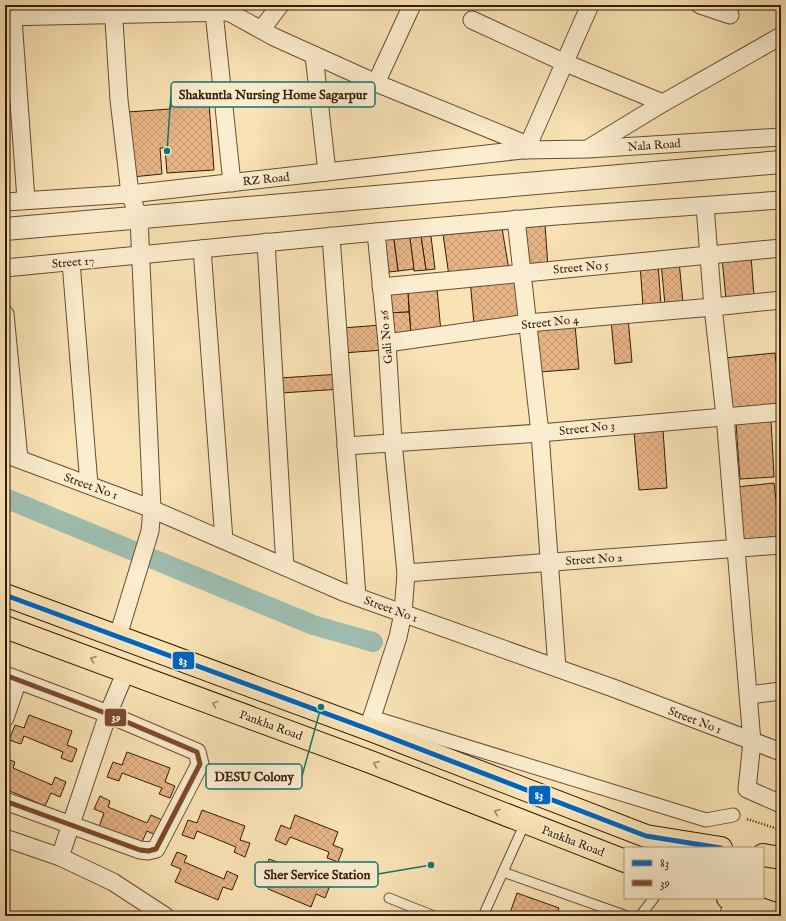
<svg xmlns="http://www.w3.org/2000/svg" width="786" height="921" viewBox="0 0 786 921" font-family="'IM FELL English',serif">
  <style>
    .lines { fill: none; stroke-linecap: round; stroke-linejoin: round }
    .canal { stroke: #9ebeb1; stroke-width: 20 }
    .building { fill: url(#building-cross-hatch); stroke: #361b06 }
    .service-casing { stroke: #674d32; stroke-width: 11 }
    .pedestrian-casing { stroke: #674d32; stroke-width: 15 }
    .minor-casing { stroke: #674d32; stroke-width: 19 }
    .tertiary-casing { stroke: #674d32; stroke-width: 24 }
    .primary-casing { stroke: #361b06; stroke-width: 24 }
    .path { stroke: #361b06; stroke-width: 2.5; stroke-dasharray: 1 2; stroke-linecap: butt }
    .service { stroke: #fbedcf; stroke-width: 9 }
    .pedestrian { stroke: #fbedcf; stroke-width: 13 }
    .minor { stroke: #fbedcf; stroke-width: 17 }
    .tertiary { stroke: #fbedcf; stroke-width: 22 }
    .primary { stroke: #f9e3b5; stroke-width: 22 }
    .bus-1-casing { stroke: #fbedcf; stroke-width: 8 }
    .bus-2-casing { stroke: #fbedcf; stroke-width: 8 }
    .bus-1 { stroke: #0065bd; stroke-width: 5 }
    .bus-2 { stroke: #7a4b2a; stroke-width: 5 }
    .oneway { stroke: #a18966 }
    .labels { text-anchor: middle; stroke-width: 3; stroke-linejoin: round; paint-order: stroke }
    .street-label { font-size: 12px; fill: #361b06; stroke: #fbedcf }
    .leader { fill: none; stroke: #0f766e; stroke-width: 1.5 }
    .callout-dot { fill: #0f766e; stroke: #fbedcf; stroke-width: 1.5 }
    .callout { fill: #fbedcf; stroke: #0f766e; stroke-width: 1.5 }
    .callout-label { font-size: 13px; text-anchor: middle; font-weight: bold; fill: #361b06 }
    .line-badge { stroke: #fbedcf; stroke-width: 1.5 }
    .badge-label { font-size: 11px; text-anchor: middle; font-weight: bold; fill: #fff }
  </style>
  <defs>
    <pattern id="building-cross-hatch" width="8" height="8" patternUnits="userSpaceOnUse"><rect width="8" height="8" fill="#e7b486"/><path d="M0 0l8 8M0 8l8-8" fill="none" stroke="#c79a72"/></pattern>
  </defs>
  <rect width="100%" height="100%" fill="#f9e3b5"/>
  <filter id="stains"><feTurbulence type="fractalNoise" baseFrequency=".005" numOctaves="4"/><feColorMatrix values="0 0 0 0 .2 0 0 0 0 .09 0 0 0 0 .02 0 0 0 .5 -.17"/></filter>
  <radialGradient id="worn" r=".72"><stop offset=".6" stop-color="#630" stop-opacity="0"/><stop offset="1" stop-color="#630" stop-opacity=".3"/></radialGradient>
  <g class="lines">
    <polyline class="canal" points="5,498 313,625 373,642"/>
  </g>
  <g class="building">
    <polygon points="209,103 214,170 167,173 165,148 160,148 162,174 132,177 128,112 170,109 170,106"/>
    <polygon points="545,225 548,267 528,268 525,227"/>
    <polygon points="430,228 435,269 426,270 420,230"/>
    <polygon points="502,228 509,270 449,276 443,234"/>
    <polygon points="420,230 426,270 414,271 409,231"/>
    <polygon points="409,231 414,269 398,271 393,233"/>
    <polygon points="393,233 398,271 389,272 384,234"/>
    <polygon points="751,256 754,296 726,299 722,258"/>
    <polygon points="679,261 683,303 665,305 661,262"/>
    <polygon points="658,263 661,305 643,306 640,264"/>
    <polygon points="518,275 522,320 474,324 470,279"/>
    <polygon points="437,289 441,332 411,334 408,292"/>
    <polygon points="384,292 408,292 409,312 386,313"/>
    <polygon points="409,312 411,334 389,337 386,313"/>
    <polygon points="628,318 632,362 615,364 611,320"/>
    <polygon points="382,325 383,350 343,353 342,328"/>
    <polygon points="575,325 579,369 539,372 535,328"/>
    <polygon points="775,353 781,409 730,414 724,358"/>
    <polygon points="340,374 341,389 281,393 280,378"/>
    <polygon points="771,420 774,477 740,479 736,423"/>
    <polygon points="663,430 667,488 639,490 634,432"/>
    <polygon points="774,483 780,536 743,540 737,487"/>
    <polygon points="29,715 72,731 67,745 77,749 72,762 61,758 63,752 24,736 21,744 9,740 15,725 24,728"/>
    <polygon points="127,752 170,768 165,782 175,786 170,798 159,794 162,788 122,773 119,781 107,777 113,762 122,765"/>
    <polygon points="5,758 15,762 13,768 52,785 55,777 66,782 60,797 51,793 45,806 5,789 9,775 5,774"/>
    <polygon points="100,796 110,801 108,807 147,823 151,815 162,820 155,835 147,831 141,844 99,827 104,813 94,809"/>
    <polygon points="202,810 245,826 240,840 250,843 245,857 234,852 236,847 197,831 194,839 182,835 188,820 197,823"/>
    <polygon points="295,815 338,832 333,845 343,849 338,862 327,858 329,852 290,837 286,845 275,840 281,825 290,829"/>
    <polygon points="177,852 187,856 184,862 224,879 227,871 238,876 232,890 223,887 218,900 175,882 181,869 171,865"/>
    <polygon points="269,859 280,863 277,869 317,886 320,878 331,883 325,898 316,894 311,907 268,889 274,876 264,872"/>
    <polygon points="517,893 559,908 556,916 509,916"/>
  </g>
  <g class="lines">
    <defs>
      <g id="service">
        <polyline points="503,872 627,916"/>
        <polyline points="389,898 434,916"/>
        <polyline points="483,916 525,823"/>
        <polyline points="640,916 654,898"/>
        <polyline points="724,916 730,899"/>
      </g>
      <polyline id="pedestrian" points="381,720 706,820 733,815"/>
      <g id="minor">
        <polyline points="12,5 26,200"/>
        <polyline points="113,5 119,100 130,194 139,218 152,509 150,531 118,636"/>
        <polyline points="216,5 274,37 376,83 528,145"/>
        <polyline points="700,5 730,15"/>
        <polyline points="214,12 232,183"/>
        <polyline points="5,17 229,12"/>
        <polyline points="472,20 563,62 663,103"/>
        <polyline points="261,30 280,5"/>
        <polyline points="314,55 327,172"/>
        <polyline points="376,83 412,5"/>
        <polyline points="589,148 663,103 781,36"/>
        <polyline points="526,150 590,5"/>
        <polyline points="5,202 130,194 522,150 588,149 781,137"/>
        <polyline points="705,206 713,307 781,300"/>
        <polyline points="516,219 540,433 557,668"/>
        <polyline points="331,236 357,597"/>
        <polyline points="266,242 285,567"/>
        <polyline points="202,249 224,540"/>
        <polyline points="71,262 89,485"/>
        <polyline points="5,268 376,232 556,216 781,200"/>
        <polyline points="381,287 781,248"/>
        <polyline points="5,314 19,459"/>
        <polyline points="387,343 528,323 713,307 725,416 752,742 747,789 781,804"/>
        <polyline points="346,446 540,433 781,412"/>
        <polyline points="5,454 147,507 343,592 613,688 781,752"/>
        <polyline points="406,573 781,545"/>
        <polyline points="5,675 108,714 197,752 200,764 156,849 148,851 140,850 5,801"/>
        <polyline points="749,695 781,691"/>
        <polyline points="5,718 18,680"/>
        <polyline points="368,729 398,637 403,613 406,573 393,442 387,343 376,232"/>
        <polyline points="5,838 60,857 113,882 165,916"/>
        <polyline points="60,857 108,714 126,671"/>
      </g>
      <polyline id="tertiary" points="5,229 781,162"/>
      <g id="primary">
        <polyline points="5,595 368,729 646,836 721,848"/>
        <polyline points="5,627 368,761 625,861"/>
        <polyline points="763,855 781,858"/>
        <polyline points="728,898 781,916"/>
      </g>
    </defs>
    <use href="#service" class="service-casing"/>
    <use href="#pedestrian" class="pedestrian-casing"/>
    <use href="#minor" class="minor-casing"/>
    <use href="#tertiary" class="tertiary-casing"/>
    <use href="#primary" class="primary-casing"/>
    <polyline class="path" points="747,819 781,830"/>
    <use href="#service" class="service"/>
    <use href="#pedestrian" class="pedestrian"/>
    <use href="#minor" class="minor"/>
    <use href="#tertiary" class="tertiary"/>
    <use href="#primary" class="primary"/>
    <defs>
      <polyline id="bus-1" points="5,595 368,729 646,836 721,848"/>
      <polyline id="bus-2" points="5,675 108,714 197,752 200,764 156,849 148,851 140,850 5,801"/>
    </defs>
    <use href="#bus-1" class="bus-1-casing"/>
    <use href="#bus-2" class="bus-2-casing"/>
    <use href="#bus-1" class="bus-1"/>
    <use href="#bus-2" class="bus-2"/>
  </g>
  <defs><path id="oneway-chevron" d="M-2-3.5L2.5 0L-2 3.5" fill="none" stroke-width="1.6" stroke-linecap="round" stroke-linejoin="round"/></defs>
  <g class="oneway">
    <use href="#oneway-chevron" transform="translate(93 659) rotate(-160)"/>
    <use href="#oneway-chevron" transform="translate(215 704) rotate(-160)"/>
    <use href="#oneway-chevron" transform="translate(376 764) rotate(-158)"/>
    <use href="#oneway-chevron" transform="translate(497 812) rotate(-158)"/>
  </g>
  <g class="labels">
    <g class="street-label">
      <text transform="translate(654 145) rotate(-4)" y="4">Nala Road</text>
      <text transform="translate(266 179) rotate(-6)" y="4">RZ Road</text>
      <text transform="translate(73 262) rotate(-5)" y="4">Street 17</text>
      <text transform="translate(581 267) rotate(-5)" y="4">Street No 5</text>
      <text transform="translate(550 322) rotate(-6)" y="4">Street No 4</text>
      <text transform="translate(386 337) rotate(-95)" y="4">Gali No 26</text>
      <text transform="translate(587 428) rotate(-6)" y="4">Street No 3</text>
      <text transform="translate(91 486) rotate(20)" y="4">Street No 1</text>
      <text transform="translate(594 559) rotate(-4)" y="4">Street No 2</text>
      <text transform="translate(391 609) rotate(20)" y="4">Street No 1</text>
      <text transform="translate(695 720) rotate(21)" y="4">Street No 1</text>
      <text transform="translate(271 725) rotate(20)" y="4">Pankha Road</text>
      <text transform="translate(573 841) rotate(21)" y="4">Pankha Road</text>
    </g>
  </g>
  <path class="leader" d="M167 151L171 94M321 707L302 776M431 865L378 874"/>
  <g class="callout-dot">
    <circle cx="167" cy="151" r="4"/>
    <circle cx="321" cy="707" r="4"/>
    <circle cx="431" cy="865" r="4"/>
  </g>
  <g class="callout">
    <rect x="171" y="82" width="204" height="25" rx="4"/>
    <rect x="206" y="764" width="96" height="25" rx="4"/>
    <rect x="255" y="862" width="123" height="25" rx="4"/>
  </g>
  <g class="callout-label">
    <text x="273" y="99">Shakuntla Nursing Home Sagarpur</text>
    <text x="254" y="781">DESU Colony</text>
    <text x="317" y="879">Sher Service Station</text>
  </g>
  <g class="line-badge">
    <rect x="172" y="651" width="23" height="19" rx="4" fill="#0065bd"/>
    <rect x="104" y="708" width="23" height="19" rx="4" fill="#7a4b2a"/>
    <rect x="528" y="785" width="23" height="20" rx="4" fill="#0065bd"/>
  </g>
  <g class="badge-label">
    <text x="183" y="665">83</text>
    <text x="116" y="721">39</text>
    <text x="539" y="799">83</text>
  </g>
  <rect width="786" height="921" fill="none" stroke="#f9e3b5" stroke-width="20"/>
  <rect x="6" y="6" width="774" height="909" fill="none" stroke="#361b06" stroke-width="2"/>
  <rect x="10" y="10" width="766" height="901" fill="none" stroke="#361b06"/>
  <rect x="624" y="847" width="140" height="52" fill="#fbedcf" stroke="#ac997f"/>
  <rect x="632" y="860" width="20" height="6" fill="#0065bd" stroke="#ac997f"/>
  <text x="660" y="867" font-size="12" fill="#361b06">83</text>
  <rect x="632" y="880" width="20" height="6" fill="#7a4b2a" stroke="#ac997f"/>
  <text x="660" y="887" font-size="12" fill="#361b06">39</text>
  <rect width="100%" height="100%" filter="url(#stains)"/>
  <rect width="100%" height="100%" fill="url(#worn)"/>
</svg>
